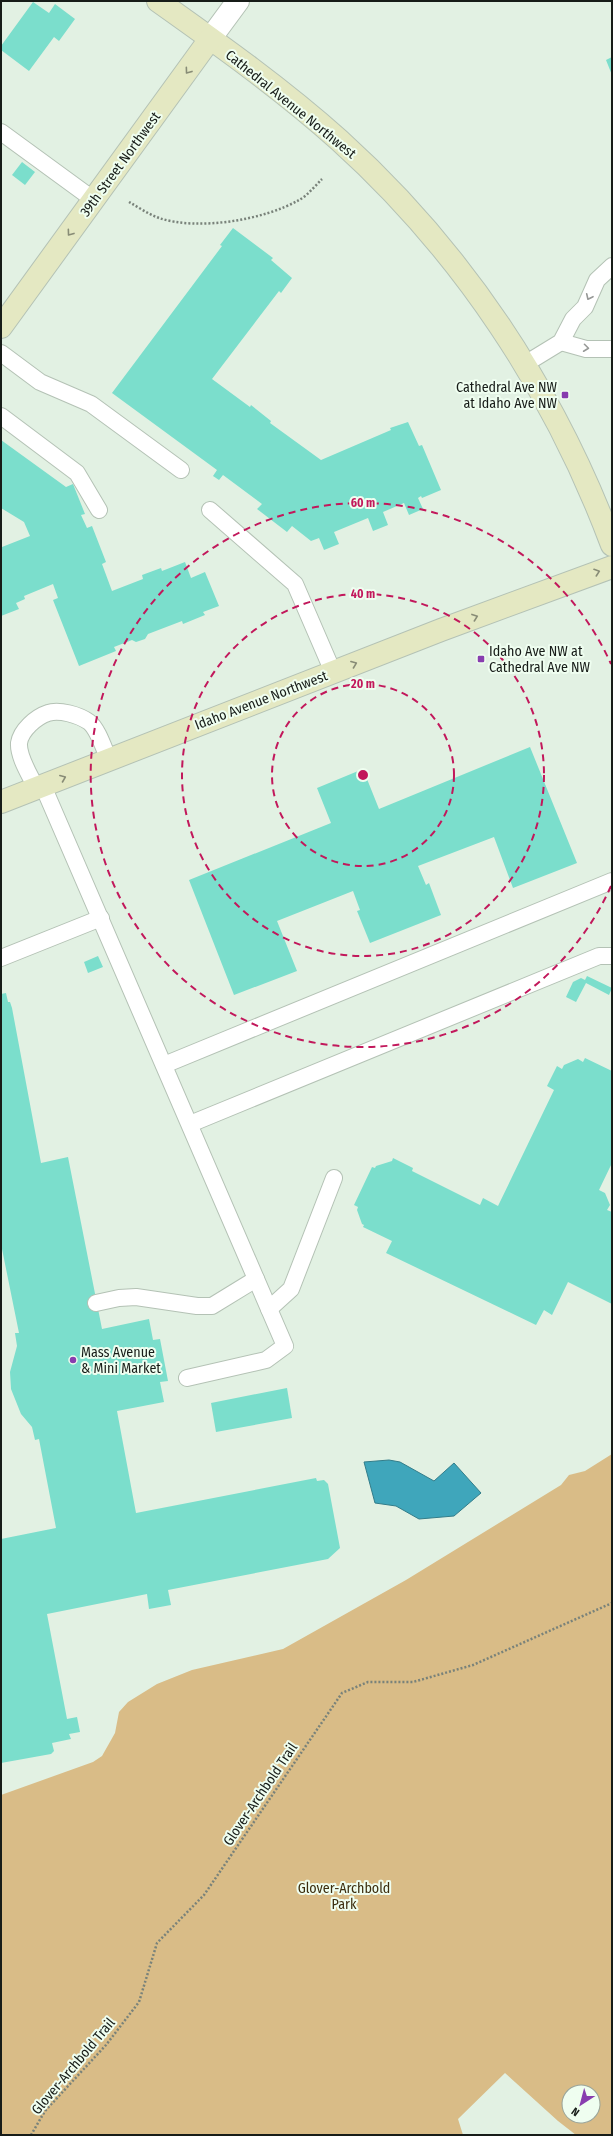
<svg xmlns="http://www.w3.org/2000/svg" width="613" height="2136" viewBox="0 0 613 2136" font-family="'Fira Sans Condensed',sans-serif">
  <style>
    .green { fill: #d9bc87; fill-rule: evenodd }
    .water { fill: #3fa6bb; stroke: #337d8a }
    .building { fill: #7bdecc }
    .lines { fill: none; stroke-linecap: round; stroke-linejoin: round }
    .lane-casing { stroke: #b4c2b5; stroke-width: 18 }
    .street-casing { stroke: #b4c2b5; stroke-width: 24 }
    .secondary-casing { stroke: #b4c2b5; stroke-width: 24 }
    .path { stroke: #79827a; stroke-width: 2.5; stroke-dasharray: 2 2; stroke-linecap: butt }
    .lane { stroke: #fff; stroke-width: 16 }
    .street { stroke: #fff; stroke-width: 22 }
    .secondary { stroke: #e4e8c2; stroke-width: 22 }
    .oneway { stroke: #888c76 }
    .oneway2 { stroke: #979997 }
    .ring { fill: none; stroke: #c2185b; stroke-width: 2; stroke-dasharray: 7 5 }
    .poi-dot { fill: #883daf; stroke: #effef0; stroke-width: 1.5 }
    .labels { text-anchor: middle; stroke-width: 4; stroke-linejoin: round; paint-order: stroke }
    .street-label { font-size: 14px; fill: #171c18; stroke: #effef0 }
    .poi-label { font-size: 14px; fill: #171c18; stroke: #effef0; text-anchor: start }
    .park-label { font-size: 14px; fill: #3d2e0e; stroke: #effef0 }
    .centre { fill: #c2185b; stroke: #effef0; stroke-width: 2 }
    .ring-label { font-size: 12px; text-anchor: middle; font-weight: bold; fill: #c2185b; stroke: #effef0; stroke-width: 4; stroke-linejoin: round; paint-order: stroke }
  </style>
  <rect width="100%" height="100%" fill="#e2f1e3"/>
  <path class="green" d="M612,1454V2135H576L558,2121L505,2073L458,2119L463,2135H1V1795L93,1762L102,1756L115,1733L119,1712L128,1702L157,1684L192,1670L283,1649L406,1580L561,1485L569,1475L585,1471ZM569,2092H593V2116H569Z"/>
  <polygon class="water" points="389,1460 400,1462 434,1481 454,1463 481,1493 454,1516 419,1519 396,1506 375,1503 364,1462"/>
  <g class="building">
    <polygon points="33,2 49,13 55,4 75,19 59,41 54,37 29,71 1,50 1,46"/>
    <polygon points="612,57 612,75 606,60"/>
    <polygon points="22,162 35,172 25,185 12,175"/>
    <polygon points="233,228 273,258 271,260 292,278 281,293 279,291 212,379 250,407 251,405 271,421 270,423 321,460 391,430 390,428 408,422 419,446 422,445 441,490 422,498 421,496 418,498 423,509 409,515 404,503 383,512 388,525 373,531 368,518 334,532 339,544 324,550 319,538 311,541 292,526 287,532 257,509 262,504 223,475 219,480 213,476 217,470 112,393 222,246 220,245"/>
    <polygon points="1,440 66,487 73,484 85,514 81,515 87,528 92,526 106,562 102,564 112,591 143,579 142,575 161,568 162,571 185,562 191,578 205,572 219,606 203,612 205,615 183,624 182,621 148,634 145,639 136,642 132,640 114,647 116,651 79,666 53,600 58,598 53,584 24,596 25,599 16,603 19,609 1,616 1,544 2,547 30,536 24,522 1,508"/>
    <polygon points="530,747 577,863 513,888 494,837 418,866 426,885 429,883 441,915 370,943 357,911 360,910 353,891 277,921 297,971 234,995 189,880 331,823 317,788 363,769 379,809"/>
    <polygon points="98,956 103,967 88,973 84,962"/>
    <polygon points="587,976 612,988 609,995 586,983 576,1002 566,997 573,982 581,978 585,980"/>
    <polygon points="6,993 8,1002 10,1002 12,1008 41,1163 68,1157 102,1329 149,1319 153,1340 160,1339 168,1381 160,1382 164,1402 117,1411 136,1513 316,1478 317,1481 324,1480 328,1484 340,1548 328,1559 168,1590 171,1605 149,1609 147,1594 47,1614 67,1719 77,1717 80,1732 69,1734 71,1739 52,1743 54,1751 51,1754 1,1763 1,1539 56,1528 39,1439 35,1440 32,1427 21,1414 11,1389 10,1372 17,1346 15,1333 19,1333 1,1244 1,994"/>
    <polygon points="585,1058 612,1071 612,1163 599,1190 605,1193 610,1205 607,1210 612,1212 612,1304 568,1282 552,1315 544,1310 536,1325 386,1253 392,1241 363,1227 364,1225 362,1224 357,1210 358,1207 354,1205 372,1167 375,1168 376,1166 392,1161 393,1158 413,1168 412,1171 480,1205 483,1198 498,1206 554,1090 547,1086 557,1066 562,1069 564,1065 578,1059 583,1062"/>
    <polygon points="287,1388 292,1418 216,1432 211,1403"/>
  </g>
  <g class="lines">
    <defs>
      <g id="lane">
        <polyline points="1,132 94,200"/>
        <polyline points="561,342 586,349 612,349"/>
        <polyline points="1,353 40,382 91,404 181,470"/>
        <polyline points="525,364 561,342 573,319 585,307 597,280 612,266"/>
        <polyline points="1,416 77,473 99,510"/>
        <polyline points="210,510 295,584 333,672"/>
        <polyline points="43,786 285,1346 266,1360 187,1378"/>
        <path d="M36,788C30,775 18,757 19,743C21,730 36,717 48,713C59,709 79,715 89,722C98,729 104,749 109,760"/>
        <polyline points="1,958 101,918"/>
        <polyline points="164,1065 612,881"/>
        <polyline points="190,1124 599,956 612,956"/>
        <polyline points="96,1303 119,1298 136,1297 197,1306 212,1306 256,1279"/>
        <polyline points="269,1309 291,1289 334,1178"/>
      </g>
      <polyline id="street" points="210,39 238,1"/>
      <g id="secondary">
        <path d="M158,1C220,45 282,89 339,140C462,251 554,390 612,545"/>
        <polyline points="1,327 210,39"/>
        <polyline points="1,802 441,630 612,567"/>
      </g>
    </defs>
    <use href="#lane" class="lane-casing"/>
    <use href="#street" class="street-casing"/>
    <use href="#secondary" class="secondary-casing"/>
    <g class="path">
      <path d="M129,202C138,207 148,214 159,218C198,231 264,220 299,200C307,196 315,186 322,179"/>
      <polyline points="31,2135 45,2111 106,2045 139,2002 157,1943 204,1895 342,1693 368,1682 413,1682 473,1665 612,1603"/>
    </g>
    <use href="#lane" class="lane"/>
    <use href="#street" class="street"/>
    <use href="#secondary" class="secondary"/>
  </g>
  <defs><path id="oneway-chevron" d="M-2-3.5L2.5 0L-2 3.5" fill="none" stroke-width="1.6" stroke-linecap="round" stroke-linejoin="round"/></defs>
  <g class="oneway">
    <use href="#oneway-chevron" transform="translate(188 71) rotate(126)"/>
    <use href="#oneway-chevron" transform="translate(70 233) rotate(126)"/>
    <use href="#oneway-chevron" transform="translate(597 572) rotate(-19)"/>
    <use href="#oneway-chevron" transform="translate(475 617) rotate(-20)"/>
    <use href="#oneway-chevron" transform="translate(354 664) rotate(-21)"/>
    <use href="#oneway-chevron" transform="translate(63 778) rotate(-22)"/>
  </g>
  <g class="oneway2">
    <use href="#oneway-chevron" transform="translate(589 297) rotate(115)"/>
    <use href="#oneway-chevron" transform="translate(586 348) rotate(7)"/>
  </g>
  <g class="ring">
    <circle cx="363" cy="775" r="91"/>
    <circle cx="363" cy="775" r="181"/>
    <path d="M611 886A272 272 0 1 1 611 664"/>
  </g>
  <g class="poi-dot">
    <rect x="561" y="391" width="8" height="8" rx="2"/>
    <rect x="477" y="655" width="8" height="8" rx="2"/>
    <circle cx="73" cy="1360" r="4"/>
  </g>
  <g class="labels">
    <g class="street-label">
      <text transform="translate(291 104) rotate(39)" y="5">Cathedral Avenue Northwest</text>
      <text transform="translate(120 164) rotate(-54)" y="5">39th Street Northwest</text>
      <text transform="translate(261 700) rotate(-21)" y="5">Idaho Avenue Northwest</text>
      <text transform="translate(260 1794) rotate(-56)" y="5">Glover-Archbold Trail</text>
      <text transform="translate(73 2066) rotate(-50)" y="5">Glover-Archbold Trail</text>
    </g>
    <g class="poi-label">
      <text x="557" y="392" text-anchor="end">Cathedral Ave NW<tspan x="557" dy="16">at Idaho Ave NW</tspan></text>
      <text x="489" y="656">Idaho Ave NW at<tspan x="489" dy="16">Cathedral Ave NW</tspan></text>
      <text x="81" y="1357">Mass Avenue<tspan x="81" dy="16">&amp; Mini Market</tspan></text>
    </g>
    <g class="park-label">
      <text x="344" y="1893">Glover-Archbold<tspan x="344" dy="16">Park</tspan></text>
    </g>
  </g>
  <circle cx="363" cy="775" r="6" class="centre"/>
  <g class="ring-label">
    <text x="363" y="507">60 m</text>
    <text x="363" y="598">40 m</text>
    <text x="363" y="688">20 m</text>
  </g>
  <rect width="613" height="2136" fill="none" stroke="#171c18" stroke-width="4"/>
  <g transform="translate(581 2104) rotate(216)"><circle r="19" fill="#effef0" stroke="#99a49a"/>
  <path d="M0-3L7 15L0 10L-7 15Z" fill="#883daf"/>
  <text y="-6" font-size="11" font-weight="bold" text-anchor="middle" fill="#171c18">N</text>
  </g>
</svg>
